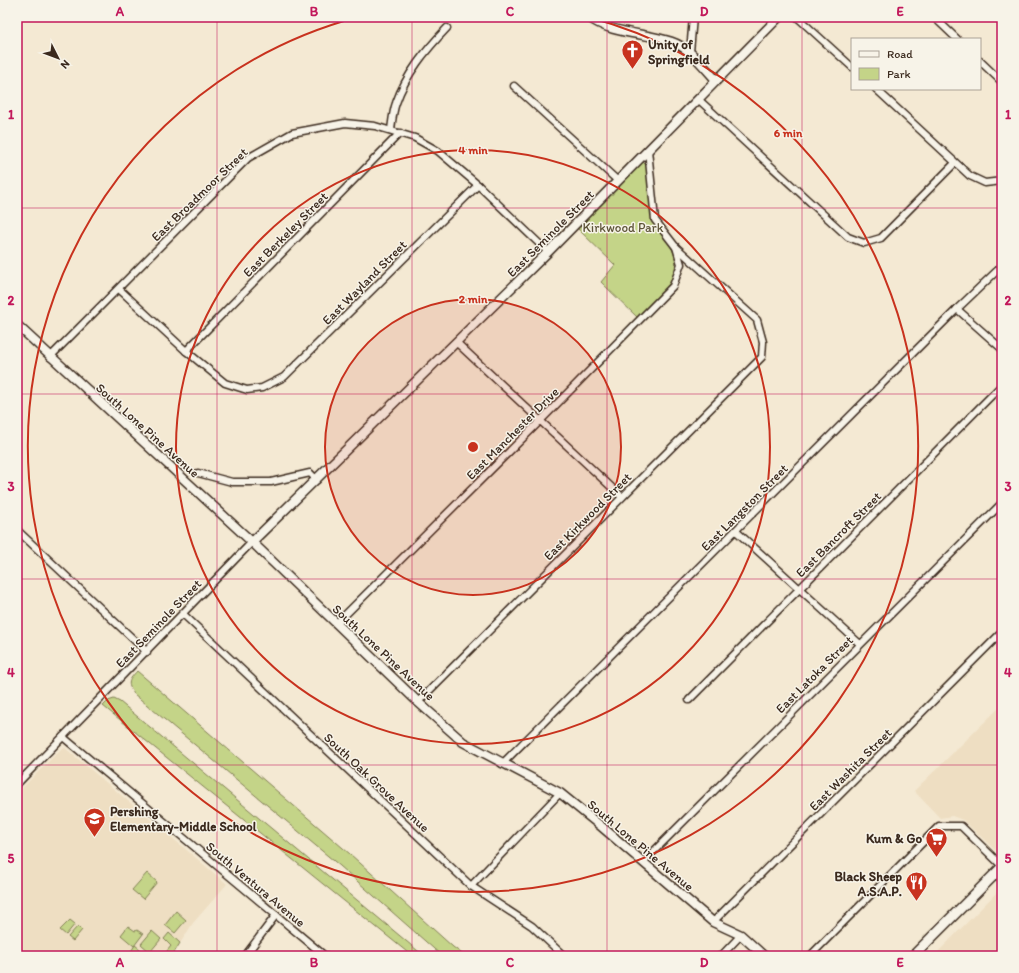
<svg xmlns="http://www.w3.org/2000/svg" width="1019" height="973" viewBox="0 0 1019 973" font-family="Itim,sans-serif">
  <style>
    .built { fill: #eedec2 }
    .green { fill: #c4d488; stroke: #807f53 }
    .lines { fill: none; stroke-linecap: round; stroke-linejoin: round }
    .street-casing { stroke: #3b2a1e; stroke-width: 9 }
    .secondary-casing { stroke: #3b2a1e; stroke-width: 11 }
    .primary-casing { stroke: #3b2a1e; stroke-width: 12 }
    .street { stroke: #f7f3e8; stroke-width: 6 }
    .secondary { stroke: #f7f3e8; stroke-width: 8 }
    .primary { stroke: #f7f3e8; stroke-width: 9 }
    .grid { fill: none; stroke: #c2185b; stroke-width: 1; stroke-opacity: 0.55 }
    .ring { fill: none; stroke: #c8321e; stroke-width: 2 }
    .labels { text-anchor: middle; stroke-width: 3; stroke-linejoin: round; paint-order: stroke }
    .poi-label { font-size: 13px; font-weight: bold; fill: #3b2a1e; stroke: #f7f3e8; text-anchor: start }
    .street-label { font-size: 13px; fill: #3b2a1e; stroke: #f7f3e8 }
    .park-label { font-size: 13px; fill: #5d5438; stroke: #f7f3e8 }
    .centre { fill: #c8321e; stroke: #f7f3e8; stroke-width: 2 }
    .ring-label { font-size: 12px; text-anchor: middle; font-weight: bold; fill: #c8321e; stroke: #f7f3e8; stroke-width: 3; stroke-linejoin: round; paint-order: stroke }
    .neatline { fill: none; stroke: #c2185b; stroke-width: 1.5 }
    .grid-label { font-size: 13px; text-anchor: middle; font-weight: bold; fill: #c2185b }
  </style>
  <rect width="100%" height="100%" fill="#f4e9d3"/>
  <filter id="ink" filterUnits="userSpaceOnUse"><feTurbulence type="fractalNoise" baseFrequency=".025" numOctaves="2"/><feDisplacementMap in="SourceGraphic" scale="8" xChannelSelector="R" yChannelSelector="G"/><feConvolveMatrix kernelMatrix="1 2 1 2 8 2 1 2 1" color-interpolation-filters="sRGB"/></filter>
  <g filter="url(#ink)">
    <g class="built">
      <polygon points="1002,705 1002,851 999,852 995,850 963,820 952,816 940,818 914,791"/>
      <polygon points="65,748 227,884 193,923 172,956 17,956 17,793 61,749"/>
      <polygon points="1002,887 1002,956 934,956"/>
    </g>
    <g class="green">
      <path d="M643,162L646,165C648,178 650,191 652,205C653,210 653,217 655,223C658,233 667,240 672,249C686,277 655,301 638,318L601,282L615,265L577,228Z"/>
      <path d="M137,671L350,854L453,947L465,956H442L340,866L134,694C126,683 129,680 137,671Z"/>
      <polygon points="114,699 120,702 424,956 412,956 103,706 108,701"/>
      <polygon points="147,873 157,882 143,899 132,890"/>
      <polygon points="176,911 186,920 175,933 165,925"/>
      <polygon points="70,920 75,924 66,935 60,930"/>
      <polygon points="78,926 82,930 73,941 68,937"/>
      <polygon points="128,926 135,931 137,930 143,934 134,946 121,935"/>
      <polygon points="152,931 161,939 150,952 141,944"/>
      <polygon points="169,933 180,943 172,956 163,956 171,946 164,939"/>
      <polygon points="135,945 141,950 136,956 134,956 130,953"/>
    </g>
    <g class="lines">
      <defs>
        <g id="street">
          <polyline points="797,17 852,67"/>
          <polyline points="934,17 957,39"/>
          <polyline points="690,52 693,17"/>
          <polyline points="980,61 1002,82"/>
          <polyline points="514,86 618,181"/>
          <polyline points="876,89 970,176 985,183 1002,181"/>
          <polyline points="698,99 848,237 864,243 881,238 955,163"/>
          <path d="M391,130C392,122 393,111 396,103C406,74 426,50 447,28"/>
          <polyline points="119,289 186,351 225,383 247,390 262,388 284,377 478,185"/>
          <polyline points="957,309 1002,349"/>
          <polyline points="456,342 622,497"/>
          <polyline points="186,351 400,133"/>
          <polyline points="50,357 248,158 292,133 345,123 375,126 415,138 438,151 478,185 548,252"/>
          <polyline points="198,473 232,482 271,482 310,473 317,480"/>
          <polyline points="17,530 147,652"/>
          <polyline points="736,531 860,644"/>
          <polyline points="183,614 471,886 532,926 564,956"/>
          <polyline points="336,624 540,421 673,286 681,264 676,247"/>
          <polyline points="689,700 1002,385"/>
          <polyline points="418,702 762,357 763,342 757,320 675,246 655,220 648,150"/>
          <polyline points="63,737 325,956"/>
          <polyline points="502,764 957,309 1002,266"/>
          <polyline points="17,784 252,542"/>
          <polyline points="643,862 1002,503"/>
          <polyline points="471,886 560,793"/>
          <polyline points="713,922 1002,632"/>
          <polyline points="245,956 276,915"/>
          <polyline points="721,956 741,935"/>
          <polyline points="810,956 939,826 961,826 1002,866"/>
        </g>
        <g id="secondary">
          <path d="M589,17C612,35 645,32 672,42C690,48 703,66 716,80"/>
          <polyline points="17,325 252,542 418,702 463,742 560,793 602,827 713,922 741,935 764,956"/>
          <polyline points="252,542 548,252 779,17"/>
        </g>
        <polyline id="primary" points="913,956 1002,867"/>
      </defs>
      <use href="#street" class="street-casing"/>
      <use href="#secondary" class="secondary-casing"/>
      <use href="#primary" class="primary-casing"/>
      <use href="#street" class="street"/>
      <use href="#secondary" class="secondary"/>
      <use href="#primary" class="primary"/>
    </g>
  </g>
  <path class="grid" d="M217,17V956M412,17V956M607,17V956M802,17V956M17,208H1002M17,394H1002M17,579H1002M17,765H1002"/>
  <circle cx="473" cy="447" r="148" fill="#c8321e" fill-opacity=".12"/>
  <g class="ring">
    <circle cx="473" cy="447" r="148"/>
    <circle cx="473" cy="447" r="297"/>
    <path d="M588 17A445 445 0 1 1 358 17"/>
  </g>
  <defs>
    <symbol id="church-pin" viewBox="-11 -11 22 30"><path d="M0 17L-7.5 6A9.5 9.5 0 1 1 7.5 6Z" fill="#c8321e" stroke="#f7f3e8"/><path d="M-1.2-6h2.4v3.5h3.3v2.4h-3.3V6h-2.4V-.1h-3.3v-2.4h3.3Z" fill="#fff"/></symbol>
    <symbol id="school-pin" viewBox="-11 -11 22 30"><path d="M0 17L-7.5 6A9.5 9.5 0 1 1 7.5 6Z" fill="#c8321e" stroke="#f7f3e8"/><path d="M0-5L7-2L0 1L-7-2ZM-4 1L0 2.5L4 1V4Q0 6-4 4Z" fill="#fff"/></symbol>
    <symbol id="supermarket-pin" viewBox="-11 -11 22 30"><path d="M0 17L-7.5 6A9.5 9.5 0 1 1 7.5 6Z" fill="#c8321e" stroke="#f7f3e8"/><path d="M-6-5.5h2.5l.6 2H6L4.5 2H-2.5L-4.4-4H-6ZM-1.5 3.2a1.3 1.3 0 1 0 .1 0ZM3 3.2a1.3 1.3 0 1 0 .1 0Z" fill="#fff"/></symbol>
    <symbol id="restaurant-pin" viewBox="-11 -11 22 30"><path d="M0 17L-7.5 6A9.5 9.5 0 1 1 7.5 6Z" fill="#c8321e" stroke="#f7f3e8"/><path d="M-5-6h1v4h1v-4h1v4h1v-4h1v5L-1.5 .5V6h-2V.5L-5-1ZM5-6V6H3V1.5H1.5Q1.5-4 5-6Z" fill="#fff"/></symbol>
  </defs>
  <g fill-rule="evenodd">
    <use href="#church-pin" x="620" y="38" width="25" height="34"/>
    <use href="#school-pin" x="82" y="806" width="25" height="34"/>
    <use href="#supermarket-pin" x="924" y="826" width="25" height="34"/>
    <use href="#restaurant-pin" x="904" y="870" width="25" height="34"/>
  </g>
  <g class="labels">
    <g class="poi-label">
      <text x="648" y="49">Unity of<tspan x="648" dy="15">Springfield</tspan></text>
      <text x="110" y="816">Pershing<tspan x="110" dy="15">Elementary-Middle School</tspan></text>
      <text x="922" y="843" text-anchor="end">Kum &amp; Go</text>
      <text x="902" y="881" text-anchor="end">Black Sheep<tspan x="902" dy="15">A.S.A.P.</tspan></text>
    </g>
    <g class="street-label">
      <text transform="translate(199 194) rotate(-44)" y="5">East Broadmoor Street</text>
      <text transform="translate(550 233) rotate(-45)" y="5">East Seminole Street</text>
      <text transform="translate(285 234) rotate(-45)" y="5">East Berkeley Street</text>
      <text transform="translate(364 282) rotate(-45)" y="5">East Wayland Street</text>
      <text transform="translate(148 430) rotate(42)" y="5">South Lone Pine Avenue</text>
      <text transform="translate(512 433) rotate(-45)" y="5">East Manchester Drive</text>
      <text transform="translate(744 507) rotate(-45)" y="5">East Langston Street</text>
      <text transform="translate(587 516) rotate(-45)" y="5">East Kirkwood Street</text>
      <text transform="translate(838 534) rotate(-45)" y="5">East Bancroft Street</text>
      <text transform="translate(158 623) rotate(-46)" y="5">East Seminole Street</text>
      <text transform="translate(384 652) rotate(43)" y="5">South Lone Pine Avenue</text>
      <text transform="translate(814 674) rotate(-45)" y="5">East Latoka Street</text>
      <text transform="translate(850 769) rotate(-45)" y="5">East Washita Street</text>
      <text transform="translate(377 782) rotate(43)" y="5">South Oak Grove Avenue</text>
      <text transform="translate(641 845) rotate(40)" y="5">South Lone Pine Avenue</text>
      <text transform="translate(256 884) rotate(40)" y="5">South Ventura Avenue</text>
    </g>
    <g class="park-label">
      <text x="623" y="232">Kirkwood Park</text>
    </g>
  </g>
  <circle cx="473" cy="447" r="6" class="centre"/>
  <g class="ring-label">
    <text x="788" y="137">6 min</text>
    <text x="473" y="154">4 min</text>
    <text x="473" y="303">2 min</text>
  </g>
  <rect width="1019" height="973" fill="none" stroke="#f7f3e8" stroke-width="44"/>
  <rect x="851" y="38" width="130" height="52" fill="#f7f3e8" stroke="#aca397"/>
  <rect x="859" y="51" width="20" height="6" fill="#f7f3e8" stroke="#aca397"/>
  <text x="887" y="58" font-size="12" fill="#3b2a1e">Road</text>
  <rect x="859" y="68" width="20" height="12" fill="#c4d488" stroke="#aca397"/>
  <text x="887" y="78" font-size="12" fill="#3b2a1e">Park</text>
  <g transform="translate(58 58) rotate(132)" stroke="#f7f3e8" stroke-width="3" paint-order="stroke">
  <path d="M0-3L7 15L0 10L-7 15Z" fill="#3b2a1e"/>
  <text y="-6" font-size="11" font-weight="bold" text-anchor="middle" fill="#3b2a1e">N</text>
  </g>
  <rect x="22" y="22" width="975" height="929" class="neatline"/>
  <g class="grid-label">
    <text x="120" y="16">A</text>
    <text x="314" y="16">B</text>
    <text x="510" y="16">C</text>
    <text x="704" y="16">D</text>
    <text x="900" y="16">E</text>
    <text x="11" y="119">1</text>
    <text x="1008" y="119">1</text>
    <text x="11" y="305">2</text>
    <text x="1008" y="305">2</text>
    <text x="11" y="491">3</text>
    <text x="1008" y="491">3</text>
    <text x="11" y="677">4</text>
    <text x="1008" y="677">4</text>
    <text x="11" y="863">5</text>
    <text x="1008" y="863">5</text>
    <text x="120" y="967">A</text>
    <text x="314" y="967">B</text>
    <text x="510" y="967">C</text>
    <text x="704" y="967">D</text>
    <text x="900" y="967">E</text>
  </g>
</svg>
